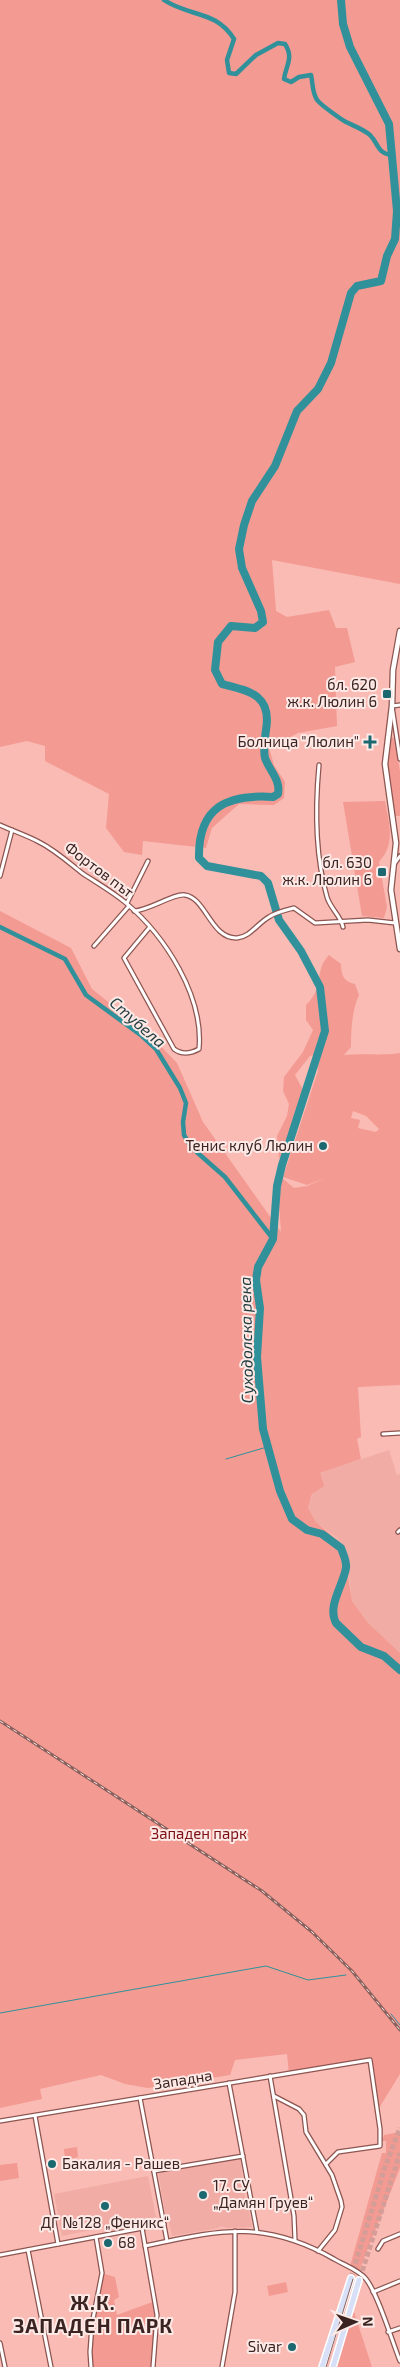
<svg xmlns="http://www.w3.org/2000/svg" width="400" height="2367" viewBox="0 0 400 2367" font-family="'Exo 2',sans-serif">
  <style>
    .built { fill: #f1aca5 }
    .green { fill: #f39a92; fill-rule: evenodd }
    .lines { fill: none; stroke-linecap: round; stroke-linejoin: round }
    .stream { stroke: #30919b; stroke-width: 1 }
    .canal { stroke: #30919b; stroke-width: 4.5 }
    .river { stroke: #30919b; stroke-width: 8 }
    .primary-tunnel { stroke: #d49d97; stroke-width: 5; stroke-dasharray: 5 2.5; stroke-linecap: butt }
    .minor-casing { stroke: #8c5550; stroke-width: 5.5 }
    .secondary-casing { stroke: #8c5550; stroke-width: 7 }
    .primary-casing { stroke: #fff; stroke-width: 8 }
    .minor { stroke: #fff; stroke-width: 3 }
    .secondary { stroke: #fff; stroke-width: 4.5 }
    .primary { stroke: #d7e0f6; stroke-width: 5 }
    .tram { stroke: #88605c; stroke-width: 1 }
    .rail-casing { stroke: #88605c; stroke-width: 3 }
    .rail { stroke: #fde9e6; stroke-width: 1; stroke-dasharray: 4; stroke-linecap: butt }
    .poi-dot { fill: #1c6870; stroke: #fde9e6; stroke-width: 2 }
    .labels { text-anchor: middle; stroke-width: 4; stroke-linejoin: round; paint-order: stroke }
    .poi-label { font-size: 15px; fill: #3b2321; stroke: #fde9e6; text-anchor: end }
    .street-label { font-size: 15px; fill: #3b2321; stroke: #fde9e6 }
    .park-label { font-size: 15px; fill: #7d1015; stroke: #fde9e6 }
    .water-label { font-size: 16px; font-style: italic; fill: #1f3c3f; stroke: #fde9e6 }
    .district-label { font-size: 20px; font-weight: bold; letter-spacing: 1px; fill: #3b2321; stroke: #fde9e6 }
  </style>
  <rect width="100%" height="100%" fill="#fabbb4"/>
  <g class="built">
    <polygon points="389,1450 397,1475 400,1474 400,1653 368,1623 352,1601 347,1560 337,1538 316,1522 308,1508 320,1473"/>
    <polygon points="240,2158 246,2206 248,2206 252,2227 227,2228 220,2226 219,2228 172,2236 168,2218 166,2217 158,2173"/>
    <polygon points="148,2176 156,2217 62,2236 54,2194"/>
  </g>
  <g class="green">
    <polygon points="0,0 400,0 400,584 272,560 276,611 287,617 329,610 336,628 347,628 355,662 335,667 337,726 298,733 269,748 274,765 285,782 284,798 274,805 239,804 212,828 206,848 143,841 142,855 124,852 106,828 109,794 45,761 45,746 27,741 0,747"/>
    <polygon points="389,737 394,738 400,771 400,816 395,816 386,764"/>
    <path d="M385,801C389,824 396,844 379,862L387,907L384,918L362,916L343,802Z"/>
    <path d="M0,911L71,948L92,989L150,1035L177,1063L203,1122L281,1232C280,1214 277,1196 282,1178L294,1188L307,1186L326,1178L307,1185L283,1177L318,1071L315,1055L310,1056L295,1075L303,1090L282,1159L279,1158L277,1136L287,1116L289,1104L283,1091L284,1077L303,1052L313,1030L306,1020V1005C326,986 313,972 329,955L341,964C341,975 344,982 355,984L359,995C352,1010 351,1030 351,1047L344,1055C364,1053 381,1056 400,1053V1385L358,1387L361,1437L357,1439L361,1459L320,1473L324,1486L312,1494L308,1508L316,1522L343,1545L352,1601L368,1623L400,1653V2074L379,2108L370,2061L289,2074L287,2054L235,2060L230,2075L148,2088L125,2084L101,2075L40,2089L42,2099L0,2108ZM353,1111L366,1116L379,1129L376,1132L358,1128L360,1120L351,1118Z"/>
    <polygon points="400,2132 400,2168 359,2271 350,2266 382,2153 386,2153 386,2141 382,2141 384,2135"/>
    <polygon points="77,2147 78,2157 65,2160 64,2149"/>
    <polygon points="17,2163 19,2178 0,2181 0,2165"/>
    <path d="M102,2273L115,2277L119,2297L114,2300L117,2315L155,2301L157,2331L153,2367H91C88,2335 96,2304 102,2273Z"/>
    <polygon points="286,2282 288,2292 269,2296 267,2286"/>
    <polygon points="353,2309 372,2367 336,2367"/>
  </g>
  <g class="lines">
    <g class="stream">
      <polyline points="226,1459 267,1447"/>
      <polyline points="0,2013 266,1966 308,1980 346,1975"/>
      <polyline points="391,2014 400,2025"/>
    </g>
    <g class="canal">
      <path d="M164,0C189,17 216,10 234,39L227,60L229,73L236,74L256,55L278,43L285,44C294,58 286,65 284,79L291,82L299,77L311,75C313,83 312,95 318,101C321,105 342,120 346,122C354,126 363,129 370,135C379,144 377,153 391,155"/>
      <polyline points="0,927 65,959 86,995 142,1036 156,1049 180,1088 186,1103 183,1122 184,1135 191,1147 225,1177 273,1239"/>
    </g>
    <path class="river" d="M341,0L343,24L350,47L389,124L397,211L395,239L387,256L381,281L357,286L351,293L331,363L318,389L297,411L275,466L252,501L244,525L239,549L242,568L261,611L263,622L255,628L231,626L218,642L215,670L222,684C250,691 272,695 266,730C265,739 263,749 265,758C269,770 281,780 278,794L273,797C227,794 198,807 199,858L207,866L261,876L268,883L279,920L301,951L320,987L325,1031L282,1165L277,1186L273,1239L258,1267L256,1280L260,1308L257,1357L263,1429L280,1491L292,1519L307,1530L322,1534L341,1548C343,1554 347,1561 346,1568C343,1586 327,1606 336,1623L361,1647L384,1656L400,1670"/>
    <g class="primary-tunnel">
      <polyline points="351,2278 385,2167 400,2128"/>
      <polyline points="360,2278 400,2153"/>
    </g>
    <defs>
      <g id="minor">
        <polyline points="400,705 392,706 400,759"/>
        <path d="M319,765C315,808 315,855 327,897C330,908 341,916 343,927"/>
        <path d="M0,825C13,831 26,835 39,842C55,850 68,862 82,873C97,883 113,892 126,903C165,936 204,996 199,1049C190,1054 182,1055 174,1049L124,958L149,928"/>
        <polyline points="395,863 400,856"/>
        <polyline points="0,876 12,830"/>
        <polyline points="127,903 148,861"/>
        <path d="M134,911C150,910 174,893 185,895C206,898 211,939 237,938C250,937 258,923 269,917C276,912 286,910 294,908L315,923L368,920L395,923"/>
        <polyline points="94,946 129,906"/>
        <polyline points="383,1434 400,1433"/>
        <polyline points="398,1532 400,1530"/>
        <polyline points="270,2076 294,2216 295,2240"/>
        <polyline points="229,2083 257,2232"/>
        <polyline points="274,2096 299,2109 304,2115 306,2132 332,2175 341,2201 342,2207 335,2230 318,2251"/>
        <polyline points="140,2098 167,2241"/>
        <polyline points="35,2116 58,2244"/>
        <polyline points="0,2121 370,2060 380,2129 380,2146 338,2152 326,2164"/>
        <polyline points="154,2171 243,2156"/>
        <polyline points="142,2228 157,2315 153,2367"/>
        <path d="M145,2246C221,2230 263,2219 334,2259C344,2265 359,2270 366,2279C378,2294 392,2341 400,2361"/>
        <polyline points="378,2249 383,2241 400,2234"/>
        <polyline points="28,2250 51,2367"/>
        <polyline points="0,2255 164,2224"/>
        <polyline points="373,2292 400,2281"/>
        <polyline points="388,2332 400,2328"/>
        <polyline points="0,2343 5,2367"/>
        <polyline points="91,2367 90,2352 92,2324 102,2273 96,2237"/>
        <polyline points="222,2367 235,2292 235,2231"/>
      </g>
      <polyline id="secondary" points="400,631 393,670 392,706 385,764 396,843 391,890 400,949"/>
      <g id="primary">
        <polyline points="322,2367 351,2278"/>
        <polyline points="333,2367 359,2280"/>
      </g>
    </defs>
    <use href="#minor" class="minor-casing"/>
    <use href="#secondary" class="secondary-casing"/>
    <use href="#primary" class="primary-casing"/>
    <use href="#minor" class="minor"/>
    <use href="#secondary" class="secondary"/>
    <use href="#primary" class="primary"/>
    <polyline class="tram" points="326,2367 353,2279"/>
    <defs>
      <polyline id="rail" points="0,1721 262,1891 312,1932 352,1971 400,2030"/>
    </defs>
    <use href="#rail" class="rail-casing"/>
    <use href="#rail" class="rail"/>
  </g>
  <g class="poi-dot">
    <rect x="382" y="689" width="10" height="10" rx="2.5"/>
    <path d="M367.5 734.5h5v5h5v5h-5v5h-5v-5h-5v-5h5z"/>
    <rect x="377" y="867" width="10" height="10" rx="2.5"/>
    <circle cx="323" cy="1146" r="5"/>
    <circle cx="52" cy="2164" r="5"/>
    <circle cx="203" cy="2195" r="5"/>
    <circle cx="105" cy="2206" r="5"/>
    <circle cx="108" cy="2243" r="5"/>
    <circle cx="292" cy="2347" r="5"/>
  </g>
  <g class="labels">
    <g class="poi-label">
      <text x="377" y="690">бл. 620<tspan x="377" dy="17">ж.к. Люлин 6</tspan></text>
      <text x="359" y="747">Болница "Люлин"</text>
      <text x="372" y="868">бл. 630<tspan x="372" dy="17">ж.к. Люлин 6</tspan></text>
      <text x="313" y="1151">Тенис клуб Люлин</text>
      <text x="62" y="2169" text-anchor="start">Бакалия - Рашев</text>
      <text x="213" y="2191" text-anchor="start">17. СУ<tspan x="213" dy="17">„Дамян Груев“</tspan></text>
      <text x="105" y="2228" text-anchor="middle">ДГ №128 „Феникс“</text>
      <text x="118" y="2248" text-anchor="start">68</text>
      <text x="282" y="2352">Sivar</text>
    </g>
    <g class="street-label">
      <text transform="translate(99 870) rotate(37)" y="5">Фортов път</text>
      <text transform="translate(183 2080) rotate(-9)" y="5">Западна</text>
    </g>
    <g class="park-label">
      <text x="199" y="1839">Западен парк</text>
    </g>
    <g class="water-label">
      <text transform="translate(138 1022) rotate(41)" y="6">Стубела</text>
      <text transform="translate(246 1340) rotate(-91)" y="6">Суходолска река</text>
    </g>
    <g class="district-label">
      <text x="93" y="2310">Ж.К.<tspan x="93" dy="23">ЗАПАДЕН ПАРК</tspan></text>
    </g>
  </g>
  <g transform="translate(355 2322) rotate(88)" stroke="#fde9e6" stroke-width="4" paint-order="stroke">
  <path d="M0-4L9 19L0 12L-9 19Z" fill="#3b2321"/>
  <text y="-8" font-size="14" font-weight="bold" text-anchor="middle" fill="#3b2321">N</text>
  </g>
</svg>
